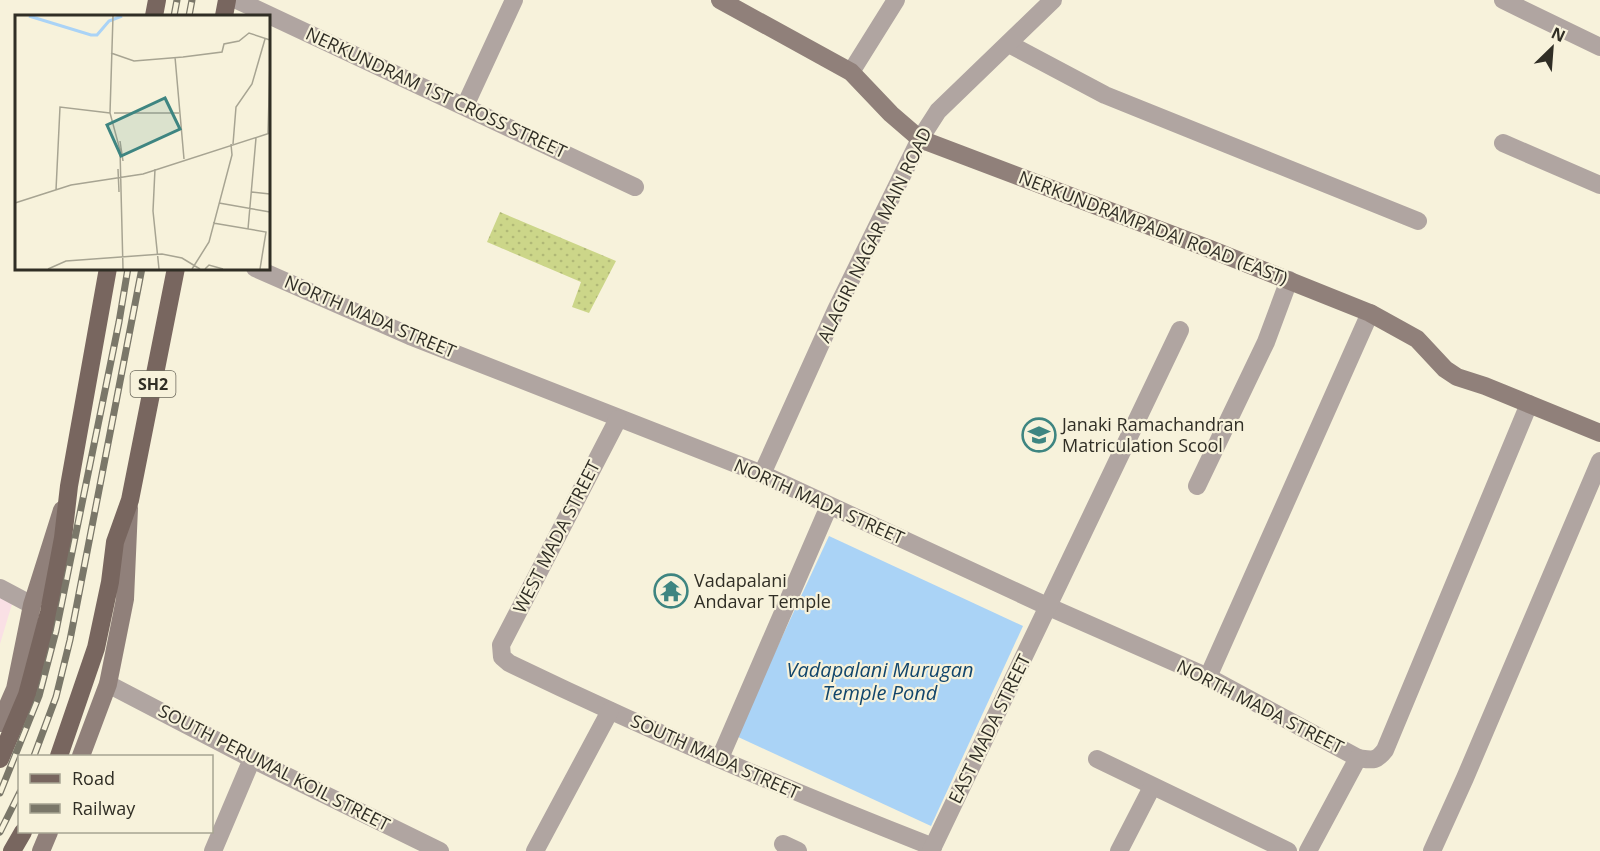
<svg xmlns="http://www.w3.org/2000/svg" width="1600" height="851" viewBox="0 0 1600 851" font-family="'Open Sans',sans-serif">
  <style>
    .education { fill: #fae0e5 }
    .grass { fill: url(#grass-dots) }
    .water { fill: #aad3f6 }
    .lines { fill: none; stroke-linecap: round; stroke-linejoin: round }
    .street { stroke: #b0a5a1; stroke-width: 18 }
    .secondary { stroke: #90807a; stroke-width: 18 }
    .primary { stroke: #78665f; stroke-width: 18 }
    .rail-casing { stroke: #7a7769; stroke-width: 7 }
    .rail { stroke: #f7f2db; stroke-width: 4.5; stroke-dasharray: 14; stroke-linecap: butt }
    .labels { text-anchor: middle; stroke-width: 4.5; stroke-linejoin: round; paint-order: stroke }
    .shield { fill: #f7f2db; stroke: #6c695c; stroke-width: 1.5 }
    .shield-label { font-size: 16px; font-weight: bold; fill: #302e25 }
    .street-label { font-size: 18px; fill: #302e25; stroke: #f7f2db }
    .poi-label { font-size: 18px; fill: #302e25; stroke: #f7f2db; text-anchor: start }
    .water-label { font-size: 20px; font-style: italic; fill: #12466c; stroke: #f7f2db }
    .inset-river { fill: none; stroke: #aad3f6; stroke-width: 3 }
    .inset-road { fill: none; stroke: #a7a492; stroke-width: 1.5 }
    .view { fill: #3e8581; fill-opacity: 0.15; stroke: #3e8581; stroke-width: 3 }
    .inset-edge { fill: none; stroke: #302e25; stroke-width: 3 }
  </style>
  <defs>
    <pattern id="grass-dots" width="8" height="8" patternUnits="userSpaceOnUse" patternTransform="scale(1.5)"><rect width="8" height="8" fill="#ccd689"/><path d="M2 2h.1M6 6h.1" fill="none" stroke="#b0b876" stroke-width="1.8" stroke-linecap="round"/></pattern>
  </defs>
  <rect width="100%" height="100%" fill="#f7f2db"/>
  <polygon class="education" points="0,597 12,604 0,644"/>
  <polygon class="grass" points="500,212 616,261 589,313 572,307 581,282 487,242"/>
  <polygon class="water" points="829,536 1023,626 931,826 736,736"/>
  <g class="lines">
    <g class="street">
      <polyline points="237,0 635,187"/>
      <polyline points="1503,0 1600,47"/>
      <polyline points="1009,44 1105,95 1418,221"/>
      <polyline points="851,72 896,0"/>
      <polyline points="465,106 514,0"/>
      <polyline points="1503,143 1600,185"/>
      <path d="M255,268L410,336L762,474L1049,607L1208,677L1358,758C1372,760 1376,762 1385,750L1529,404"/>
      <path d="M618,419L501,645L502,657L509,663C648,730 790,791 933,847"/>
      <polyline points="762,474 836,310 920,139 938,111 1053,0"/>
      <polyline points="1197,486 1266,342 1289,280"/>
      <polyline points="0,588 32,605"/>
      <polyline points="1208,677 1370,313"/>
      <polyline points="108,684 252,759 440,851"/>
      <polyline points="720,758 829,506"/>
      <polyline points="1097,759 1288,851"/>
      <polyline points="783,844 798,851"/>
      <polyline points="213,851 252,759"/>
      <polyline points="535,851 610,711"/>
      <polyline points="931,851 1180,330"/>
      <polyline points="1119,851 1152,787"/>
      <polyline points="1308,851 1358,758"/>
      <polyline points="1432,851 1465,778 1600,461"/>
    </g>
    <g class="secondary">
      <polyline points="720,0 851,72 891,114 920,139 1210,249 1370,313 1417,339 1445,369 1457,377 1485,386 1600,433"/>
      <polyline points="0,723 15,689 32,605 62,510"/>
      <polyline points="81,756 108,684 125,599 129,508"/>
      <polyline points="41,851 49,832"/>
    </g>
    <g class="primary">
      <polyline points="154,16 157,0"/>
      <polyline points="224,16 227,0"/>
      <polyline points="59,756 96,648 110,582 115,542 130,500 176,268"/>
      <polyline points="0,759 27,695 49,612 63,538 69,486 108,268"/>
      <polyline points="12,851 23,832"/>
    </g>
    <defs>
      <g id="rail">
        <polyline points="174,16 177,0"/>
        <polyline points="189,16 192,0"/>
        <polyline points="34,756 56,697 70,640 142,268"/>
        <polyline points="0,793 39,696 56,631 119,322 128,268"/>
        <polyline points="0,832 20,792"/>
      </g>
    </defs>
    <use href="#rail" class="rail-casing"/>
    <use href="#rail" class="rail"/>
  </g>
  <defs>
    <symbol id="school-ring" viewBox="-11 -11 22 22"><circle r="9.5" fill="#f7f2db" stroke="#3e8581" stroke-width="1.5"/><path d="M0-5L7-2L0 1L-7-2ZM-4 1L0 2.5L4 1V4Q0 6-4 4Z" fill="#3e8581"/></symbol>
    <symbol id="temple-ring" viewBox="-11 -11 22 22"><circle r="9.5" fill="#f7f2db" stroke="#3e8581" stroke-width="1.5"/><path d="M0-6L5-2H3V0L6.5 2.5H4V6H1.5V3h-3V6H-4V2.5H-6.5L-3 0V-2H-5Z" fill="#3e8581"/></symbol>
  </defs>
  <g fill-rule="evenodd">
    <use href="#school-ring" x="1020" y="416" width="38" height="38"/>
    <use href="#temple-ring" x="652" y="572" width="38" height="38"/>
  </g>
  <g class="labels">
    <rect class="shield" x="130.5" y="371" width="45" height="26" rx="4.5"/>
    <g class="shield-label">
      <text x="153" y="390">SH2</text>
    </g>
    <g class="street-label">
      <text transform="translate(436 93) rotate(25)" y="6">NERKUNDRAM 1ST CROSS STREET</text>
      <text transform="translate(1153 228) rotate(21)" y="6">NERKUNDRAMPADAI ROAD (EAST)</text>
      <text transform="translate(875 235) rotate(-64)" y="6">ALAGIRI NAGAR MAIN ROAD</text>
      <text transform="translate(370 317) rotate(23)" y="6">NORTH MADA STREET</text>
      <text transform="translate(819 502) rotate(24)" y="6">NORTH MADA STREET</text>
      <text transform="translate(557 537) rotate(-63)" y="6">WEST MADA STREET</text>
      <text transform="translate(1260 707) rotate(27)" y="6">NORTH MADA STREET</text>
      <text transform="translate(990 729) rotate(-64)" y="6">EAST MADA STREET</text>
      <text transform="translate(715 757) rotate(24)" y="6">SOUTH MADA STREET</text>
      <text transform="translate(274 768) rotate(27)" y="6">SOUTH PERUMAL KOIL STREET</text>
    </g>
    <g class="poi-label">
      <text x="1062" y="431">Janaki Ramachandran<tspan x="1062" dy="21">Matriculation Scool</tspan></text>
      <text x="694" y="587">Vadapalani<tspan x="694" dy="21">Andavar Temple</tspan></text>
    </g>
    <g class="water-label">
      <text x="880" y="677">Vadapalani Murugan<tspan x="880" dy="23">Temple Pond</tspan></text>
    </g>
  </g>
  <g transform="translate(15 15)">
    <rect width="255" height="255" fill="#f7f2db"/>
    <path class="inset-river" d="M14,1L76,20H82L94,6L107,1"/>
    <path class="inset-road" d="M98,1L95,98L105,135L108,254M96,38L119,46L168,42L207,37L209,29L224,26L234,18L255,25M160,42L169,144M99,98H164M253,119L255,46M105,126L108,146M218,129L221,92L237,69L250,24M103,154L104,177M140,154L138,196L144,254M41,175L45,92L95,98M237,177L255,179M0,188L56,170L128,159L255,118M204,188L255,197M198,208L251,217L245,254M233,214L241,123M33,254L51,246L147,239L167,243L185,254M177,254L194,227L217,140L216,129M190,254L194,250L208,254"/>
    <path class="view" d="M150,83L165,114L106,141L92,110Z"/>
    <rect width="255" height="255" class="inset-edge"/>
  </g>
  <rect x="18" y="755" width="195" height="78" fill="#f7f2db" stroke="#a7a492" stroke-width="1.5"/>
  <rect x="30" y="774" width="30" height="9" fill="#78665f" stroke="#a7a492" stroke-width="1.5"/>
  <text x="72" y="785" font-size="18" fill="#302e25">Road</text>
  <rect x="30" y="804" width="30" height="9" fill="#7a7769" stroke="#a7a492" stroke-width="1.5"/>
  <text x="72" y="815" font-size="18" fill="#302e25">Railway</text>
  <g transform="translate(1552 48) rotate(25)" stroke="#f7f2db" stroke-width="4.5" paint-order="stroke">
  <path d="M0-4.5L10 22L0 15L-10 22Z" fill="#302e25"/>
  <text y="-9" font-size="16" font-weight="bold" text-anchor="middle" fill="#302e25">N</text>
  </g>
</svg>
